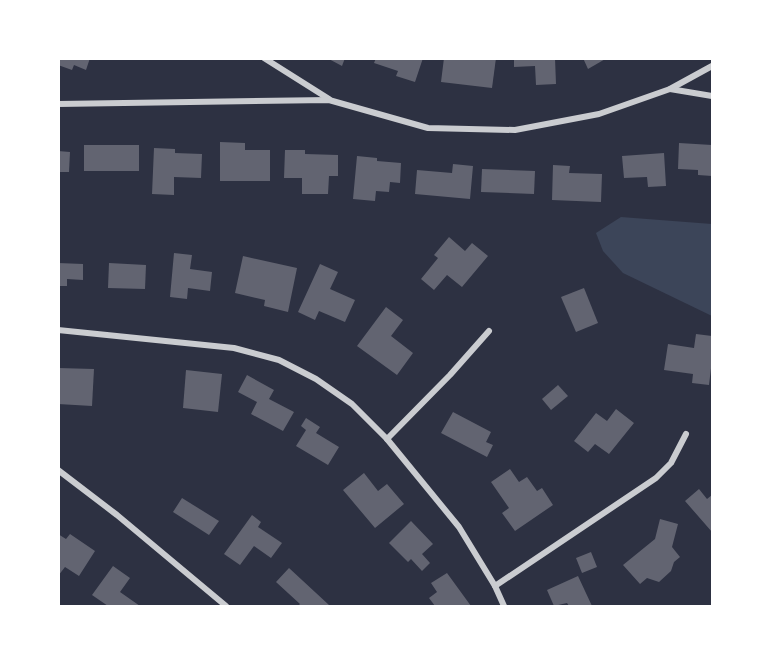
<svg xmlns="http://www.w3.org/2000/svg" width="771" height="665" viewBox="0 0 771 665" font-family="'Work Sans',sans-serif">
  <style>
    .green { fill: #3c4559 }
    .building { fill: #626471 }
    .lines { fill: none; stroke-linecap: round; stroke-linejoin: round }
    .minor { stroke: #caccd0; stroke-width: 6 }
  </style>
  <rect width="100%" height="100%" fill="#2d3142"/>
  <polygon class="green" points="621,217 712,224 712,316 623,273 603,251 596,233"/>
  <g class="building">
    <polygon points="58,58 90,58 86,70 74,65 72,70 58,65"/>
    <polygon points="327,58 345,58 342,66"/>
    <polygon points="376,58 423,58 415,82 396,76 398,71 374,63"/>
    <polygon points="444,58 496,58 492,88 441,82"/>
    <polygon points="514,58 555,58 556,84 536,85 535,66 514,67"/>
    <polygon points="583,58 607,58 588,69"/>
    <polygon points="220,142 245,143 245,150 270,150 270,181 220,181"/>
    <polygon points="679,143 712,145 712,176 698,175 698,170 678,169"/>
    <rect x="84" y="145" width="55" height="26"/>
    <polygon points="154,148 175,149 175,153 202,154 201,178 174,177 174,195 152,194"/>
    <polygon points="285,150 305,150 305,154 338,155 338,176 329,176 328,194 302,194 302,178 284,178"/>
    <polygon points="58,151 70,152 69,172 58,172"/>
    <polygon points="664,153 666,186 648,187 647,177 624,178 622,156"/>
    <polygon points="357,156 377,158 377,161 401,163 400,183 390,182 389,192 376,191 375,201 353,199"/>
    <polygon points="453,164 473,166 470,199 415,194 417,170 452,173"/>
    <polygon points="553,165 570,166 569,173 602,174 601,202 552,200"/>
    <polygon points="482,169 535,171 534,194 481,192"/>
    <polygon points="449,237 465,251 472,243 488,256 462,287 447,275 434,290 421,279 438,258 434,255"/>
    <polygon points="174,253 192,255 190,269 212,272 210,291 188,288 187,299 170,297"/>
    <polygon points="243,256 297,268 288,312 264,306 265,300 235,293"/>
    <polygon points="58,263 83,264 83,280 67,279 67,286 58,286"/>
    <polygon points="109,263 146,265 145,289 108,288"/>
    <polygon points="320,264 338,272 330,289 355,300 345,322 319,311 315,320 298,312"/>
    <polygon points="584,288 598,323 576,332 561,297"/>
    <polygon points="386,307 403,320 391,336 413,353 397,375 357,346"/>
    <polygon points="696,334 712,336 712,360 709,385 692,383 693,374 664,370 668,344 694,348"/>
    <polygon points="58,368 94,369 92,406 58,404"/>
    <polygon points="186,370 222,374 218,412 183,408"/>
    <polygon points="247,375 274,390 269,399 294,412 283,431 251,414 257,402 238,392"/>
    <polygon points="558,385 568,396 551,410 542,399"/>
    <polygon points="616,409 634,423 609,454 595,444 588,452 574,441 596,413 607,421"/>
    <polygon points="453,412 491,432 486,442 493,445 487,457 441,433"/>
    <polygon points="306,418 320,427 316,433 339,447 328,465 296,446 306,430 301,426"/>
    <polygon points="510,469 519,482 527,477 537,491 542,488 553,505 515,531 502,513 509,508 491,482"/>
    <polygon points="364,473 378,491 387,484 404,504 375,528 343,490"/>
    <polygon points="699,489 707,499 712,495 712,532 685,501"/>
    <polygon points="182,498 219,521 209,535 173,512"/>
    <polygon points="252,515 261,522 258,527 282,543 271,558 254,546 240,565 224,554"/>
    <polygon points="660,519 678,524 672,547 680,557 674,562 671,571 659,582 647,578 640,584 623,565 655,539"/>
    <polygon points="411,521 433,544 422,554 430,563 422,571 411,559 408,562 389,543"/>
    <polygon points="58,534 66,539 70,534 95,551 79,576 65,567 58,576"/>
    <polygon points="591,552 597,567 582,573 576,558"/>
    <polygon points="113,566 130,578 120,592 140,606 108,606 92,595"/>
    <polygon points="289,568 329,605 328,606 298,606 300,604 276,582"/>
    <polygon points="447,573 471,606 435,606 429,598 437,592 431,583"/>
    <polygon points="578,576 592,606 569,606 567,603 554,606 547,590"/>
  </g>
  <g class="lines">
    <g class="minor">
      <polyline points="264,58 329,99"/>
      <polyline points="670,89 712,96"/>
      <polyline points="58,104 329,100 428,128 515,130 599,114 670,89 712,66"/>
      <polyline points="58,330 234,348 279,360 316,379 352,404 387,439 459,527 495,586 504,606"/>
      <polyline points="387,439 450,375 489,331"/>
      <polyline points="58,470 117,515 226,606"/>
      <polyline points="495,586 656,478 671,463 686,434"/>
    </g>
  </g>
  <rect width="771" height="665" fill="none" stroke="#ffffff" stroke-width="120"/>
</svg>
